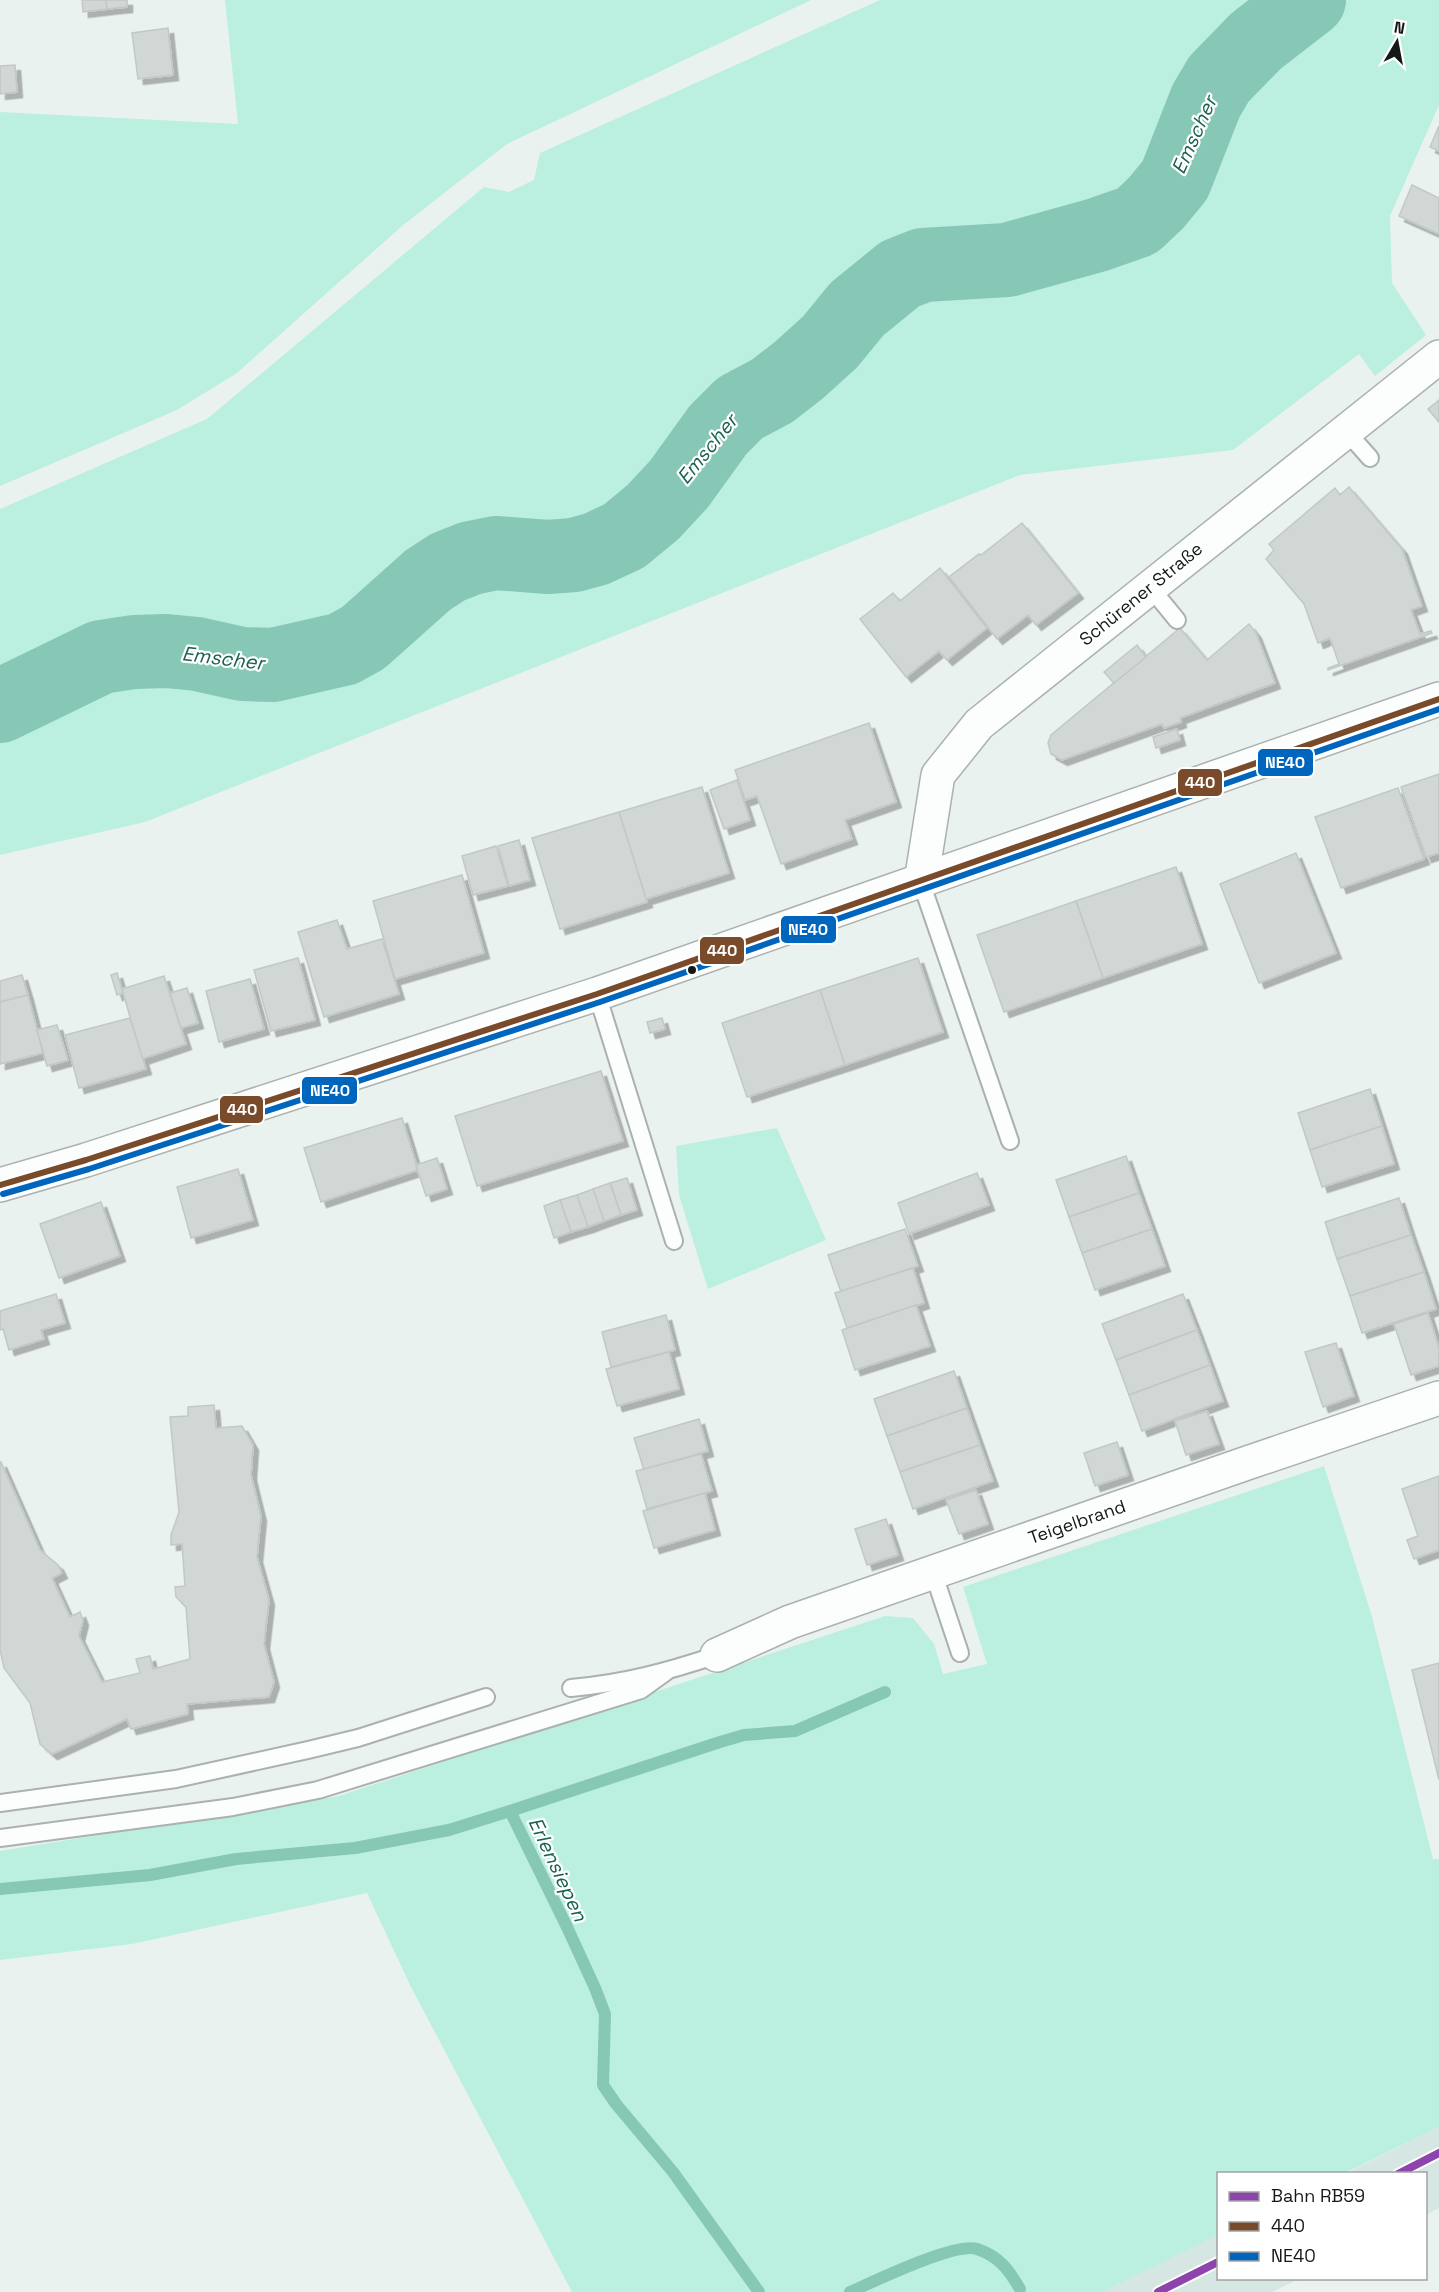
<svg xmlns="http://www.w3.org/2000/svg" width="1439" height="2292" viewBox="0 0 1439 2292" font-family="'Space Grotesk',sans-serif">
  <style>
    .built { fill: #d6e6e2 }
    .green { fill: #bbefe0 }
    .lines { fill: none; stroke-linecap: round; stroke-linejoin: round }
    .stream { stroke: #86c7b6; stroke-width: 12 }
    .river { stroke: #86c7b6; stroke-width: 74 }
    .building { fill: #d1d7d4; stroke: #c2c8c6; stroke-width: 1.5; filter: url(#shadow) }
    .service-casing { stroke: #abb1af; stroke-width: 20 }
    .minor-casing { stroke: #abb1af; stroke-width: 36 }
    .secondary-casing { stroke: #abb1af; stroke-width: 36 }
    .service { stroke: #fcfdfd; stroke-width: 16 }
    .minor { stroke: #fcfdfd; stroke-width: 33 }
    .secondary { stroke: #fcfdfd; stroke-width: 33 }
    .bus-1-casing { stroke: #fff; stroke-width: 10 }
    .bus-2-casing { stroke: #fff; stroke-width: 10 }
    .bus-1 { stroke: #7a4b2a; stroke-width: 6 }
    .bus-2 { stroke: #0065bd; stroke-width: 6 }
    .rail-1-casing { stroke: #fff; stroke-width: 12 }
    .rail-1 { stroke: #8e44ad; stroke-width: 8 }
    .bus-dot { fill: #141918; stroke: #fff; stroke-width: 2 }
    .labels { text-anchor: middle; stroke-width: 4.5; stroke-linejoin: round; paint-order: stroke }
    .street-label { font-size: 18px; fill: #141918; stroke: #fff }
    .water-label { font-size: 20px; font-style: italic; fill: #196151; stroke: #fff }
    .line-badge { stroke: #fff; stroke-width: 2 }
    .badge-label { font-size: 16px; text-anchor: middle; font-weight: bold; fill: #fff }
  </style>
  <defs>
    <filter id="shadow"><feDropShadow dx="5.5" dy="5.5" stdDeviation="0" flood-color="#0004"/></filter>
  </defs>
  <rect width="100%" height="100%" fill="#eaf2ef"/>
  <g class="built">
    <polygon points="1439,2127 1439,2208 1426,2215 1426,2174 1345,2174"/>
    <polygon points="1218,2235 1218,2278 1299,2279 1272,2292 1103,2292"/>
  </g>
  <g class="green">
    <polygon points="225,0 811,0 507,144 402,226 237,373 177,410 0,486 0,112 238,124"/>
    <polygon points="880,0 1439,0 1439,105 1390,216 1392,283 1426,335 1375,376 1359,354 1233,450 1020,475 145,822 0,855 0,509 207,419 484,187 509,192 534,180 540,153"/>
    <polygon points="777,1128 826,1240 708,1289 679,1195 676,1146"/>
    <polygon points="1324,1466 1371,1613 1433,1859 1439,1859 1439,2127 1345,2173 1218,2174 1218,2235 1103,2292 572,2292 410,1985 367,1893 132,1944 0,1960 0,1851 339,1796 885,1616 913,1618 934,1644 943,1674 987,1664 963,1587"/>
  </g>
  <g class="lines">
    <g class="stream">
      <polyline points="510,1811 720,1742 744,1735 795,1731 885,1692"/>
      <polyline points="0,1889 150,1875 236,1859 355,1848 449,1830 510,1811 567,1927 595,1988 605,2014 603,2085 616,2104 673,2172 759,2292"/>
      <path d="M850,2292C875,2281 955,2242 977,2249C999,2256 1009,2270 1020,2289"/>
    </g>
    <polyline class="river" points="0,706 101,657 134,652 167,651 197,654 242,664 273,665 343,649 363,638 428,580 448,567 471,558 496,553 548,557 574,555 596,549 624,536 653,512 679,484 718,430 740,408 772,391 799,370 830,342 857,309 900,274 923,265 1007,260 1097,235 1137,221 1156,203 1175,180 1206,101 1219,79 1256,41 1309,0"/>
  </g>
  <g class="building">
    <polygon points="82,0 106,0 107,9 83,12"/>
    <polygon points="106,0 127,0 127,7 107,9"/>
    <polygon points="168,28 173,75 138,79 132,33"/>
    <polygon points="15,65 17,92 0,94 0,66"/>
    <polygon points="1439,126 1439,151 1430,147"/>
    <polygon points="1412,185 1439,198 1439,234 1399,216"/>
    <polygon points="1439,400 1439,422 1428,409"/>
    <polygon points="1349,487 1402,549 1422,606 1411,610 1420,634 1431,631 1432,633 1328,670 1328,668 1339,664 1330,638 1318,643 1304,604 1266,559 1274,550 1269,544 1335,488 1340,495"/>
    <polygon points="1022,523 1078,593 1036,625 1028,615 997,639 949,577 979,554 981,555"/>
    <polygon points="940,568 987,628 947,660 939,651 906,677 860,619 893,593 900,601"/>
    <polygon points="1249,624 1256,633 1275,683 1180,718 1181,722 1164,728 1162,724 1062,760 1051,754 1048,743 1051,735 1180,628 1207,660"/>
    <polygon points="1137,645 1146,657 1114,683 1104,672"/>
    <polygon points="869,723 896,802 845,820 852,839 781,864 757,796 745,800 735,770"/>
    <polygon points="1177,729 1180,740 1156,748 1153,737"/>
    <polygon points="1439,774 1439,853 1426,857 1401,787"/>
    <polygon points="737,780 750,820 724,829 710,790"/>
    <polygon points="702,787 729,873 646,899 619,812"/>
    <polygon points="1398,788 1424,859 1341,888 1315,817"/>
    <polygon points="619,812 647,902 560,929 532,838"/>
    <polygon points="519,840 530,880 509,886 498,846"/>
    <polygon points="496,846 508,886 473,895 462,856"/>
    <polygon points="1296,853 1336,953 1259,983 1220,884"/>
    <polygon points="1176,867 1202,944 1103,978 1076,901"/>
    <polygon points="462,875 484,953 395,979 373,901"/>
    <polygon points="1076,901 1103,978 1004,1012 977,935"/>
    <polygon points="337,920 347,949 382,939 399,994 324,1017 298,932"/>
    <polygon points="298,958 315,1020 271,1031 254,970"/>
    <polygon points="918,958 943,1032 845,1065 820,990"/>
    <polygon points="117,973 123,993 117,995 111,975"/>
    <polygon points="22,975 28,995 0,1002 0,981"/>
    <polygon points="164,976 186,1044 142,1059 122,989"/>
    <polygon points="250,979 264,1029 219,1042 206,991"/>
    <polygon points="187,988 198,1023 181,1028 170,993"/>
    <polygon points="820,990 845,1065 747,1097 722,1023"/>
    <polygon points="28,995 43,1053 0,1064 0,1002"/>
    <polygon points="130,1018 146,1069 79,1088 65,1035"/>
    <polygon points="662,1018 665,1029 650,1033 647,1022"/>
    <polygon points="57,1025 68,1060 47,1066 37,1030"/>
    <polygon points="601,1071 623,1141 477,1186 455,1116"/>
    <polygon points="1370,1089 1382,1126 1310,1150 1298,1113"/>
    <polygon points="402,1118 418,1170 321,1202 304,1148"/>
    <polygon points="1382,1126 1394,1164 1322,1187 1310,1150"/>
    <polygon points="1126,1156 1139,1193 1069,1217 1056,1180"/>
    <polygon points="437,1158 447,1189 426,1196 416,1165"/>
    <polygon points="238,1169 253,1220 191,1238 177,1187"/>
    <polygon points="977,1173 989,1205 909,1234 898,1203"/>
    <polygon points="627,1178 637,1210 621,1215 610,1183"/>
    <polygon points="610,1183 621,1215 604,1221 593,1189"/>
    <polygon points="593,1189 604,1221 588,1227 577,1195"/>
    <polygon points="1139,1193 1152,1229 1082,1253 1069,1217"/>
    <polygon points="577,1195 588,1227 571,1232 560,1200"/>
    <polygon points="1399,1198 1411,1235 1337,1259 1325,1222"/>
    <polygon points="560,1200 571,1232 554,1238 544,1206"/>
    <polygon points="101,1202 120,1256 59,1278 40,1224"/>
    <polygon points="905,1229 918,1266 841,1292 828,1255"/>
    <polygon points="1152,1229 1165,1266 1095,1290 1082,1253"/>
    <polygon points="1411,1235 1424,1272 1350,1296 1337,1259"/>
    <polygon points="913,1268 924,1303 847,1328 835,1293"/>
    <polygon points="1424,1272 1436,1309 1362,1333 1350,1296"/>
    <polygon points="56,1294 65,1323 41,1330 44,1339 9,1350 3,1329 0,1330 0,1311"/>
    <polygon points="1183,1294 1197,1330 1116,1360 1102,1324"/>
    <polygon points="916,1305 930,1346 855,1370 842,1330"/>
    <polygon points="1428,1313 1439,1348 1439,1366 1411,1375 1394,1324"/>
    <polygon points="666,1315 675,1350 611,1367 602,1332"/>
    <polygon points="1197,1330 1210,1365 1129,1395 1116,1360"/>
    <polygon points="1336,1343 1354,1396 1323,1407 1305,1352"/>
    <polygon points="669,1352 679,1389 617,1406 606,1369"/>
    <polygon points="1210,1365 1223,1401 1142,1431 1129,1395"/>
    <polygon points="954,1371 967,1408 887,1436 874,1399"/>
    <polygon points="214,1405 216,1428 242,1426 253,1445 251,1475 261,1516 257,1557 269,1600 264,1644 274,1682 269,1697 187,1704 188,1714 131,1729 127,1719 52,1754 40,1744 30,1703 4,1668 0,1650 0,1462 1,1462 40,1550 58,1565 62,1573 52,1578 70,1617 80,1612 83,1620 79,1636 102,1682 140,1673 136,1659 150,1656 153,1669 190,1659 186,1607 176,1597 175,1587 185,1586 182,1544 171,1545 171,1535 179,1512 170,1417 188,1416 188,1407"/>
    <polygon points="967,1408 980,1445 900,1472 887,1436"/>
    <polygon points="1207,1411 1219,1444 1186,1455 1175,1421"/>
    <polygon points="699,1419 708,1451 644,1470 634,1438"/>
    <polygon points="1117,1442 1128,1475 1095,1486 1084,1453"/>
    <polygon points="980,1445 993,1481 913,1509 900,1472"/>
    <polygon points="701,1454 712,1491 647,1509 636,1471"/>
    <polygon points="1439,1476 1439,1550 1414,1559 1407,1540 1418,1536 1402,1489"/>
    <polygon points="976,1490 988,1524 959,1534 946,1500"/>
    <polygon points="705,1493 715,1530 654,1548 643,1511"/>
    <polygon points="886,1519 898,1555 867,1565 855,1529"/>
    <polygon points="1439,1663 1439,1780 1412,1670"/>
  </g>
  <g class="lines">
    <defs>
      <g id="service">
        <polyline points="1346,431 1370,458"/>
        <polyline points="1150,587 1177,620"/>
        <polyline points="921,882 1010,1141"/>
        <polyline points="597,994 674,1241"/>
        <polyline points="933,1572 960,1653"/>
        <path d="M571,1688C625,1683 666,1672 717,1655"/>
        <polyline points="0,1803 176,1779 308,1750 358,1738 486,1697"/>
        <polyline points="0,1838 233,1807 318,1790 641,1690 666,1672"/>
      </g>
      <g id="minor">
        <polyline points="921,882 938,775 979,724 1439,357"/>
        <polyline points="717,1655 790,1622 1250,1462 1439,1398"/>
      </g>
      <polyline id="secondary" points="0,1185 86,1160 597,994 1439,699"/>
    </defs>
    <use href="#service" class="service-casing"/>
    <use href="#minor" class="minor-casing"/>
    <use href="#secondary" class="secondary-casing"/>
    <use href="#service" class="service"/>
    <use href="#minor" class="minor"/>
    <use href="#secondary" class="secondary"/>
    <defs>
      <polyline id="bus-1" points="0,1185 86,1160 597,994 1439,699"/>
      <polyline id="bus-2" points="3,1194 89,1169 600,1002 1439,709"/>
    </defs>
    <use href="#bus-1" class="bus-1-casing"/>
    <use href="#bus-2" class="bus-2-casing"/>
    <use href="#bus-1" class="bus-1"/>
    <use href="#bus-2" class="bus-2"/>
    <defs>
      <g id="rail-1">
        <polyline points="1398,2174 1439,2153"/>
        <polyline points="1158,2292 1218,2262"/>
      </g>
    </defs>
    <use href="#rail-1" class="rail-1-casing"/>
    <use href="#rail-1" class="rail-1"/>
  </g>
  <circle class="bus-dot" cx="692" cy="970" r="5"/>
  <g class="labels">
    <g class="street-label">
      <text transform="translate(1141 594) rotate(-39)" y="6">Schürener Straße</text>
      <text transform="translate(1077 1522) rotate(-19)" y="6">Teigelbrand</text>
    </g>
    <g class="water-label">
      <text transform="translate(1194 135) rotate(-66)" y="7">Emscher</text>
      <text transform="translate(707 449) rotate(-51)" y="7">Emscher</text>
      <text transform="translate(223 658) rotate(7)" y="7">Emscher</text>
      <text transform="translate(558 1869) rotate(65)" y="7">Erlensiepen</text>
    </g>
  </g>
  <g class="line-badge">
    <rect x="1257" y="748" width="57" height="29" rx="6" fill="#0065bd"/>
    <rect x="1177" y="768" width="46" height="29" rx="6" fill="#7a4b2a"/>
    <rect x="780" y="915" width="57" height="29" rx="6" fill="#0065bd"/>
    <rect x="699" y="936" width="46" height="29" rx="6" fill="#7a4b2a"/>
    <rect x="301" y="1076" width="57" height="29" rx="6" fill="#0065bd"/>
    <rect x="219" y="1095" width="45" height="29" rx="6" fill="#7a4b2a"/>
  </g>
  <g class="badge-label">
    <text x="1285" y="768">NE40</text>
    <text x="1200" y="788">440</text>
    <text x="808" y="935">NE40</text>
    <text x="722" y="956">440</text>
    <text x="330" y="1096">NE40</text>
    <text x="242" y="1115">440</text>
  </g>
  <rect x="1217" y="2172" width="210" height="108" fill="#ffffff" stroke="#a1a3a3" stroke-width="1.5"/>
  <rect x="1229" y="2192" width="30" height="9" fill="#8e44ad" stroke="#a1a3a3" stroke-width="1.5"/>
  <text x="1271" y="2202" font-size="18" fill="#141918">Bahn RB59</text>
  <rect x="1229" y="2222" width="30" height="9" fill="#7a4b2a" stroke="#a1a3a3" stroke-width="1.5"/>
  <text x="1271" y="2232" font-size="18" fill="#141918">440</text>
  <rect x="1229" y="2252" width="30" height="9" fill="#0065bd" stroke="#a1a3a3" stroke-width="1.5"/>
  <text x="1271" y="2262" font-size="18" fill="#141918">NE40</text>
  <g transform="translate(1397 42) rotate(10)" stroke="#ffffff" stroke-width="4.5" paint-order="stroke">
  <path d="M0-4.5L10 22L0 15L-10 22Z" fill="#141918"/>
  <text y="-9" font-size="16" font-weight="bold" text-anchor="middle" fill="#141918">N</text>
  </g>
</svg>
